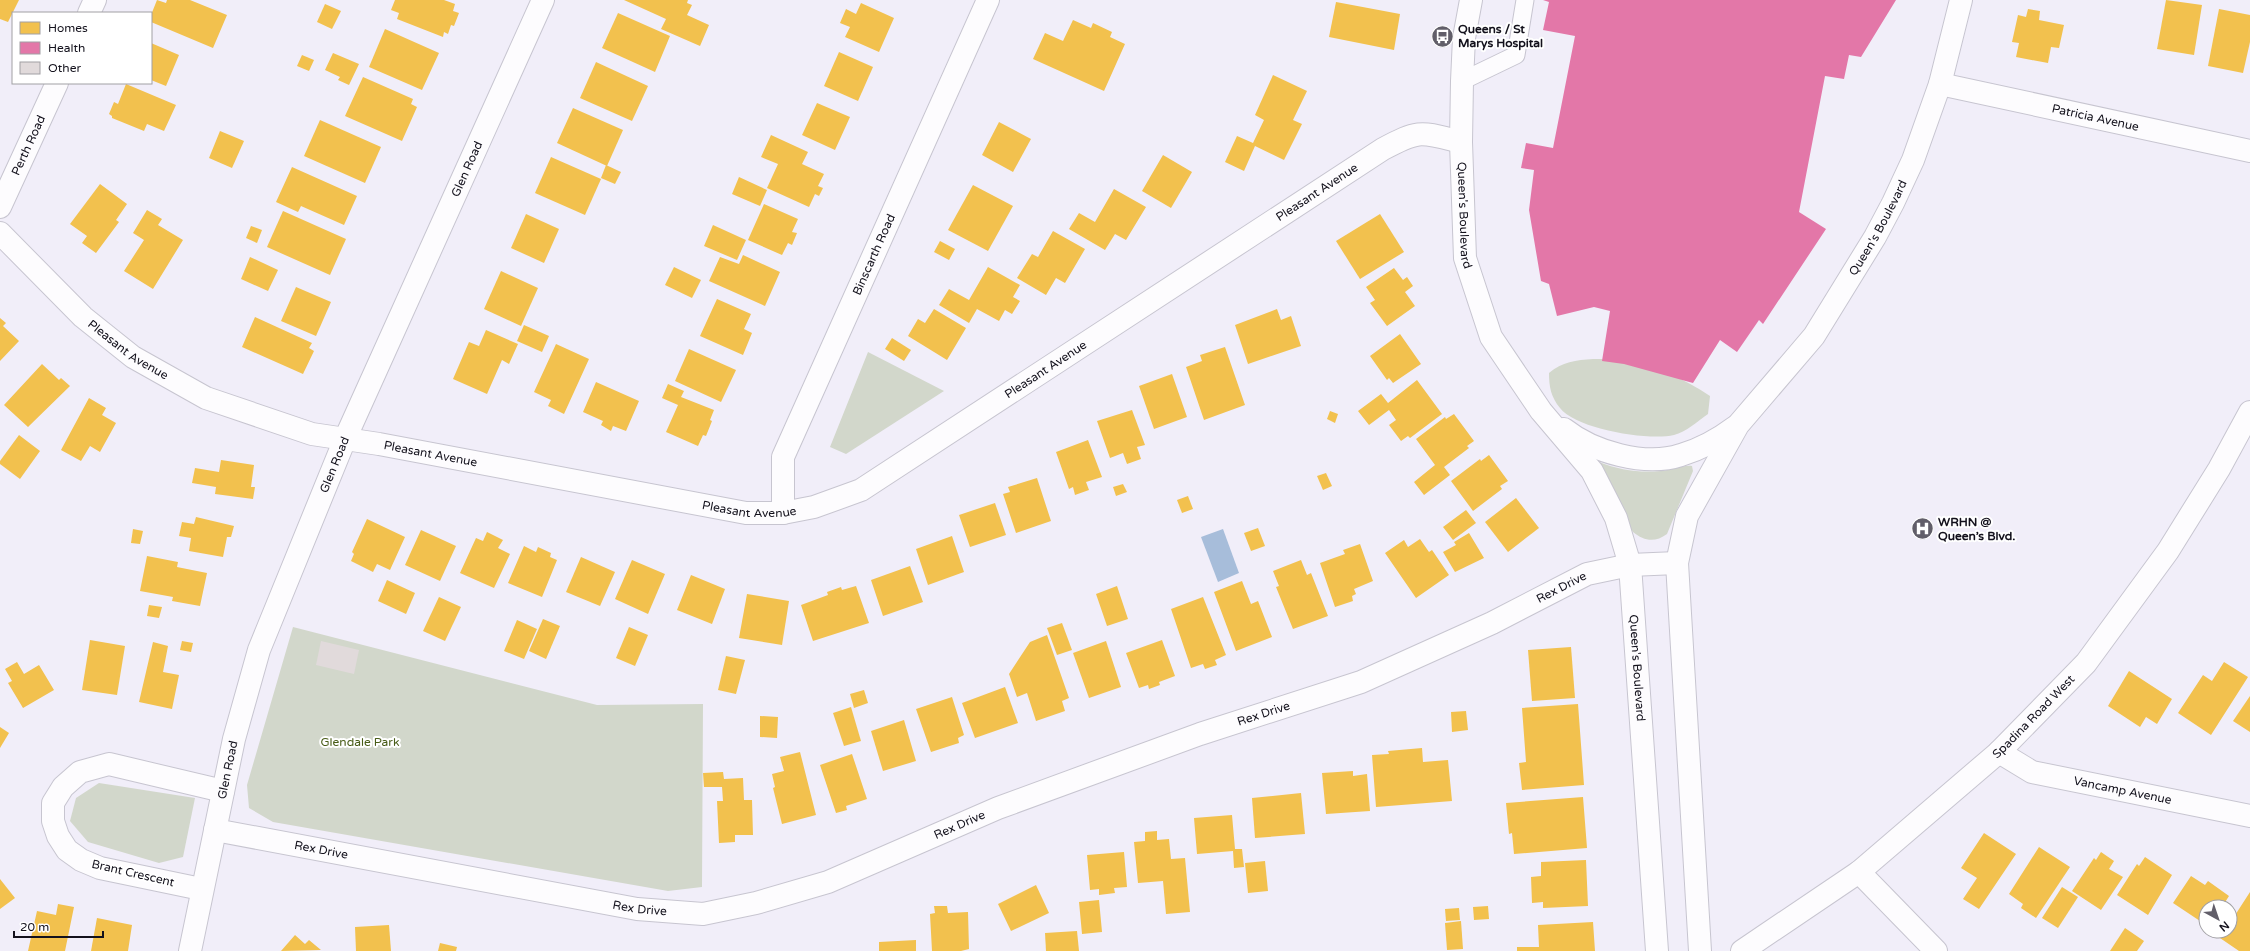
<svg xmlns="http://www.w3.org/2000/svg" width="2250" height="951" viewBox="0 0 2250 951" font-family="'Varela Round',sans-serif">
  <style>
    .green { fill: #d2d7cb }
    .water { fill: #a7bdda }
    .homes { fill: #f2c14e }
    .health { fill: #e377a8 }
    .building { fill: #e1dadb }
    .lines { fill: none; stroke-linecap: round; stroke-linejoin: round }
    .lane-casing { stroke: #c7c5d0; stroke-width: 19 }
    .street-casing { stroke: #c7c5d0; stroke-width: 24 }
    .secondary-casing { stroke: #c7c5d0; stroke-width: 24 }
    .lane { stroke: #fdfcfe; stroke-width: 17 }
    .street { stroke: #fdfcfe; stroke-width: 22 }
    .secondary { stroke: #fdfcfe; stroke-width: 22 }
    .labels { text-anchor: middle; stroke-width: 4; stroke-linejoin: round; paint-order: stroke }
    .poi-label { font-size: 12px; font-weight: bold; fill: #13111c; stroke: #fff; text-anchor: start }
    .street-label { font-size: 12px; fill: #13111c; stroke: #fff }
    .park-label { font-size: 12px; fill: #485c17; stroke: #fff }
  </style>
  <rect width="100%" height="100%" fill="#f1eef9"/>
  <g class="green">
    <polygon points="868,352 944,391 846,454 830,447"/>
    <path d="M1593,359C1603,359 1614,359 1624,360C1654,365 1685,379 1710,396L1708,414C1698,421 1686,432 1674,435C1648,441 1576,429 1560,408C1551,397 1549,387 1549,373C1562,362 1576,360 1593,359Z"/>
    <path d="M1599,462C1619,470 1639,473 1661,471C1672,470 1682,465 1692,466L1693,471L1667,534C1655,543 1644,541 1633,532L1594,468Z"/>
    <polygon points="293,627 597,705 703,704 702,887 668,891 273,822 249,808 247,785"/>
    <polygon points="99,783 195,798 183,857 159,863 88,842 70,821 76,798"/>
  </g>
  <polygon class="water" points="1223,529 1239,573 1218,582 1201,537"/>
  <g class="homes">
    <polygon points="0,0 19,0 8,22 0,19"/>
    <polygon points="157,0 166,3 167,0 190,0 227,15 213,48 151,22 151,15"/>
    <polygon points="395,0 444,0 455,4 453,11 459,13 454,26 451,25 448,34 444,32 443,37 397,19 399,13 391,10"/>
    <polygon points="624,0 688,0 687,3 692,5 687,15 709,25 700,46 661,29 666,19"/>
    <polygon points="2166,0 2202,5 2194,55 2157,49"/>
    <polygon points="1336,2 1400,14 1394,50 1329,37"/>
    <polygon points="861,3 894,18 879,52 845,37 850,27 840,23 846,9 856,14"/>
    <polygon points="325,4 341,11 332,29 317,22"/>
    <polygon points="2028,9 2040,11 2039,20 2064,25 2059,48 2051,47 2048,63 2016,57 2019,43 2012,42 2018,15 2026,17"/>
    <polygon points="2219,9 2250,15 2250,42 2243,73 2208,66"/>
    <polygon points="618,13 670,36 655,72 602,48"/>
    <polygon points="1073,20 1091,28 1093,23 1112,32 1110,37 1125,44 1104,91 1033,59 1045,33 1063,41"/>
    <polygon points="385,29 439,53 422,90 369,67"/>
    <polygon points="151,43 179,55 166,86 151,80"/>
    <polygon points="839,52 873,67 858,101 824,86"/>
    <polygon points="333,53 359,64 349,85 338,80 340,77 325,70"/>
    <polygon points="302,55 314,60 309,71 297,66"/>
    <polygon points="596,62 648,86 632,121 580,98"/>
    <polygon points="1273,75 1307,91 1293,120 1302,124 1284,160 1255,146 1244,171 1225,162 1237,136 1253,143 1264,120 1255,115"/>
    <polygon points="363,77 413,99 411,104 417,107 402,141 345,116"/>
    <polygon points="126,84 176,105 164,131 147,124 144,131 112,118 112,116 109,114 114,102 118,104"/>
    <polygon points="817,103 850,117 835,150 802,135"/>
    <polygon points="573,108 623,130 607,166 557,143"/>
    <polygon points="320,120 381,147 365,183 304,156"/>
    <polygon points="999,122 1031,139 1013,172 982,155"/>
    <polygon points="220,131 244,141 232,168 209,158"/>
    <polygon points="771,135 808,152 802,164 824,174 818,186 823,188 819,196 815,194 809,207 767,188 778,164 761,157"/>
    <polygon points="1163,155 1192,172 1171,208 1142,191"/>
    <polygon points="551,157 601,179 585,215 535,193"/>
    <polygon points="606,165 621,172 615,184 601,178"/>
    <polygon points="292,167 357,196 344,225 301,206 298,212 276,202"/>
    <polygon points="739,177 767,190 760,206 732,194"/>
    <polygon points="100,184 127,204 116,220 119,222 96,253 82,243 87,236 70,224"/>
    <polygon points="973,185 1013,206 988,251 948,230"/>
    <polygon points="1114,189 1146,207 1126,240 1115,234 1105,250 1069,229 1079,213 1095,222"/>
    <polygon points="764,204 798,219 792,232 797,233 792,245 788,243 782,255 748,240"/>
    <polygon points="147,210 162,219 158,225 183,240 153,289 124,271 144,240 133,233"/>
    <polygon points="283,211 346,239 330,275 267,247"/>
    <polygon points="526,214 559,229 544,263 511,248"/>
    <polygon points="1380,214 1404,252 1360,279 1336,241"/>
    <polygon points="713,225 746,240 737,260 704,246"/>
    <polygon points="251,226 262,230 257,243 246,238"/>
    <polygon points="1053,231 1085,249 1065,283 1056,278 1046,295 1017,278 1032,254 1038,257"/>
    <polygon points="940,241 955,249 949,260 934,252"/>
    <polygon points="743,255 780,272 765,306 709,281 720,257 739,264"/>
    <polygon points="250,257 278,270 268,291 241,279"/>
    <polygon points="674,267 701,280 692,298 665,285"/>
    <polygon points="988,267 1020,285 1013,297 1020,301 1012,314 1005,310 999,321 977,309 969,323 939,305 949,289 969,300"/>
    <polygon points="1394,268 1403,280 1407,277 1413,286 1405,292 1415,306 1387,326 1370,303 1375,300 1366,287"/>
    <polygon points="501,271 538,288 521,326 484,309"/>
    <polygon points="296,287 331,302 316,336 281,321"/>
    <polygon points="717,299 751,314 744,329 752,333 743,355 700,336"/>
    <polygon points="934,309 966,328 947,360 908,336 918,319 925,323"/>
    <polygon points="1277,309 1281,320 1291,316 1301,346 1248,364 1235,325"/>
    <polygon points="255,317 312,343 309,348 314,351 303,374 242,347"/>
    <polygon points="0,318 6,323 3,326 19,341 0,361"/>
    <polygon points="524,325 549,336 542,352 517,341"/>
    <polygon points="486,330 518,344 509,364 502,360 487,394 453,379 469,342 479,346"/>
    <polygon points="1400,334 1421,364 1393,383 1389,378 1387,380 1370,356"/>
    <polygon points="892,338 911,350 904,361 885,349"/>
    <polygon points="556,344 589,359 564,414 548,406 551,400 534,392"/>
    <polygon points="1225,347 1245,405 1204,420 1186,367 1202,361 1200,355"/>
    <polygon points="689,349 736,370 721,402 675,381"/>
    <polygon points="42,364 59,380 61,378 70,386 28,427 4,405"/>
    <polygon points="1172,374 1187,417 1154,429 1139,386"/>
    <polygon points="1417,380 1442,414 1410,438 1408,436 1401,441 1389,425 1396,420 1389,410 1369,425 1358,411 1381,394 1388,403"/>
    <polygon points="596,382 639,401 626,431 613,426 611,431 601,425 603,421 583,412"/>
    <polygon points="668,384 684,391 681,397 714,410 710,420 712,421 706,436 703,435 698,446 666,432 678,405 662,398"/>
    <polygon points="89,398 106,408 102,415 116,423 100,452 90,446 81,461 61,450"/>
    <polygon points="1132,410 1145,445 1137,447 1141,459 1127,464 1123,453 1110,458 1097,421"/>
    <polygon points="1330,411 1338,414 1335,423 1327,419"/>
    <polygon points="1454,414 1474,441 1467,446 1469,448 1444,467 1450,475 1424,495 1414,482 1435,465 1416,439 1445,417 1446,419"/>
    <polygon points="19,435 40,451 20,479 0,464 0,461"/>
    <polygon points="1088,440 1102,477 1086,482 1089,490 1075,495 1073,487 1069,489 1056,452"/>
    <polygon points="1489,455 1508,481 1500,486 1502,489 1473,511 1451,481 1480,459 1481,461"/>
    <polygon points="221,460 254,465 251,487 255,487 253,499 215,494 216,487 192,483 195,468 219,472"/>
    <polygon points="1326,473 1332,486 1323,490 1317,476"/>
    <polygon points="1037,478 1051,521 1016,533 1003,494 1010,492 1008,487"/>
    <polygon points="1123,484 1127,492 1116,496 1113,487"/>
    <polygon points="1188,496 1193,509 1182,513 1177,500"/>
    <polygon points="1516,498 1539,528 1508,552 1485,522"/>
    <polygon points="995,503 1006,535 970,547 959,515"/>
    <polygon points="1466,510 1476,523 1453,540 1443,527"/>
    <polygon points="196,517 234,526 231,537 227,537 223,557 189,551 191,538 179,536 182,522 194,524"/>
    <polygon points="367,519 405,537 390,570 377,564 373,572 351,561 354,554 352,552"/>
    <polygon points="1258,528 1265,546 1251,551 1244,533"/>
    <polygon points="133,529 143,531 140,544 131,543"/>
    <polygon points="421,530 456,546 440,581 405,565"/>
    <polygon points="487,532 503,540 498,548 510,554 494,588 460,573 476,538 483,541"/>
    <polygon points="1469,533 1484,558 1455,572 1443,552 1456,545 1454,542"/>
    <polygon points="952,536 964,572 928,585 916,549"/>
    <polygon points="1420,539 1429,552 1432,550 1449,575 1416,598 1385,553 1404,540 1408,547"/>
    <polygon points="1360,544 1373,581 1354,589 1356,594 1352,596 1353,601 1335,607 1320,563 1345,554 1343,550"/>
    <polygon points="524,546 536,552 538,547 551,553 550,557 557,560 542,597 508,583"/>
    <polygon points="147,556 178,562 177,567 207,573 200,606 172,601 173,597 140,591"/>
    <polygon points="581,557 615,572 600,606 566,592"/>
    <polygon points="632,560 665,574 648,614 615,599"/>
    <polygon points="1301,560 1307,575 1311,573 1328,616 1293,629 1276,587 1279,586 1273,571"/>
    <polygon points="910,566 923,602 883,616 871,580"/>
    <polygon points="691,575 725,589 712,624 677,610"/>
    <polygon points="387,580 415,593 406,614 378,601"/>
    <polygon points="1242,581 1251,604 1258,601 1272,637 1236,651 1214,592"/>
    <polygon points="856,586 869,623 813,641 801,605 828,595 827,592 841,587 842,590"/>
    <polygon points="1117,586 1128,619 1107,626 1096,594"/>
    <polygon points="747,594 789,601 782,645 739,638"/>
    <polygon points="439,597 461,607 445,641 423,631"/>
    <polygon points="1203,597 1226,655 1215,660 1217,665 1205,669 1203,664 1191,668 1171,609"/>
    <polygon points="149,605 162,607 159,618 147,616"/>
    <polygon points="543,619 560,626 546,659 529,651"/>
    <polygon points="517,620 537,629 524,659 504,651"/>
    <polygon points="1062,623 1072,650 1057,655 1047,628"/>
    <polygon points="629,627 648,635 635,666 616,658"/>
    <polygon points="1047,635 1069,698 1062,701 1065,711 1036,721 1027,693 1017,697 1009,674 1030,642"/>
    <polygon points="90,640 125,646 117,695 82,690"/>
    <polygon points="1162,640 1175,676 1159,682 1160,685 1149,689 1148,685 1139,688 1126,653"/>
    <polygon points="182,641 193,643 191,652 180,650"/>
    <polygon points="1106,641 1121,687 1089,698 1073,653"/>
    <polygon points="153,642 168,646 163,672 179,675 172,709 139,702"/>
    <polygon points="1571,647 1575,698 1532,701 1528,650"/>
    <polygon points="726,656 745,660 736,694 718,690"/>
    <polygon points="17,662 24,674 39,665 54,690 23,708 8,683 12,681 5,669"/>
    <polygon points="2224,662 2248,677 2211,735 2178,713 2203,675 2212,681"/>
    <polygon points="2129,671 2172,699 2157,724 2146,717 2140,727 2108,706"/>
    <polygon points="1005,687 1018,723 975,738 962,703"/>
    <polygon points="864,690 868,703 854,708 850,694"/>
    <polygon points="2250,696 2250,732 2233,721"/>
    <polygon points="952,697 964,735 958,738 959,743 931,752 916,709"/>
    <polygon points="1578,704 1584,785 1522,790 1519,763 1526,762 1522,708"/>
    <polygon points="851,707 861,741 844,746 833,713"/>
    <polygon points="1466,711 1468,730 1452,732 1451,712"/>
    <polygon points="760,716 778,717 777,738 760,737"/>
    <polygon points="904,720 916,761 883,771 871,731"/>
    <polygon points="0,727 9,733 0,748"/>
    <polygon points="1422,748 1423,762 1448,760 1452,801 1376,807 1372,755 1389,754 1388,751"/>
    <polygon points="800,752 816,815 782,824 773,788 775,787 772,774 784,771 780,757"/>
    <polygon points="852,754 867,799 846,806 847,810 836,813 820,765"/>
    <polygon points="1353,771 1353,776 1367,774 1370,811 1326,814 1322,773"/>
    <polygon points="723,772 724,779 743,778 744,800 752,800 753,835 735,835 735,842 719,843 717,801 723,801 722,787 704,787 703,773"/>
    <polygon points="1301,793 1305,834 1255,838 1252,798"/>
    <polygon points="1583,797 1587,848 1514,854 1512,833 1509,834 1506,803"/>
    <polygon points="1232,815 1235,849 1242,849 1244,867 1234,868 1233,851 1197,854 1194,818"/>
    <polygon points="1157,831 1157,840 1169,839 1171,859 1185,858 1190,912 1166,914 1163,881 1138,883 1134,842 1145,841 1145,832"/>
    <polygon points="1984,833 2016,854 1979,909 1963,899 1977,878 1961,868"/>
    <polygon points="2039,847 2070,867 2036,918 2021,908 2023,904 2009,894"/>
    <polygon points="1124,852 1127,887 1114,888 1115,893 1099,895 1099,889 1090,890 1087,855"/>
    <polygon points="2101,852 2114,861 2109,869 2123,877 2101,910 2072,891 2094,858 2096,860"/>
    <polygon points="2145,857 2172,875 2148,915 2117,895 2137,864 2139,866"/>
    <polygon points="1586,860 1588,906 1543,908 1543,902 1532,903 1531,877 1541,876 1541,862"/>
    <polygon points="1265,861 1268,891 1248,893 1245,863"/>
    <polygon points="2191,876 2205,885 2208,881 2229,896 2222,907 2206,907 2206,925 2173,903"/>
    <polygon points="0,879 15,898 0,909"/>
    <polygon points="1036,885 1049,913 1011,931 998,904"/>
    <polygon points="2062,887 2078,897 2058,928 2042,918"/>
    <polygon points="2250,892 2250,951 2239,951 2220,938 2225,931 2230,931 2230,923"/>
    <polygon points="1099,900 1102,932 1082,934 1079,902"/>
    <polygon points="58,904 74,907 65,951 28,951 37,911 56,915"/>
    <polygon points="934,906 947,906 948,913 968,912 969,949 961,951 932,951 930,914 935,913"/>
    <polygon points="1488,906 1489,919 1474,920 1473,907"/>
    <polygon points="1459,908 1460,920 1446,921 1445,909"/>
    <polygon points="97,918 132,925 128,951 91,951"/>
    <polygon points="1461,921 1463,949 1447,950 1445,923"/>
    <polygon points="1593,922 1595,951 1517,951 1517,947 1539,947 1538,925"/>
    <polygon points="389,925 391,951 356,951 355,927"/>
    <polygon points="2125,928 2144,941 2137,951 2110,951"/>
    <polygon points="1077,931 1079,951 1046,951 1045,933"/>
    <polygon points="295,935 305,944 309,940 321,950 281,951"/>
    <polygon points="916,940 916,951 879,951 879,942"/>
    <polygon points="440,943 457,947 456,951 438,951"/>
  </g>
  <polygon class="health" points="1896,0 1861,57 1849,55 1844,79 1825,76 1799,212 1826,229 1763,324 1759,320 1737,352 1720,340 1693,383 1624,364 1602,361 1610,311 1594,307 1557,316 1549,284 1541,281 1529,210 1534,170 1521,168 1526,143 1553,148 1575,36 1543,30 1549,2 1543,0"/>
  <polygon class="building" points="321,641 359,650 354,674 316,665"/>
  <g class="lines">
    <defs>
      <polyline id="lane" points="1462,81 1516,55 1525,0"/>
      <g id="street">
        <polyline points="89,13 95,0"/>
        <path id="s1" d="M1940,84L2250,151"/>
        <path id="s2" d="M0,207L57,83"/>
        <path id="s3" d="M0,233L83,317L133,357L206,398L312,434L379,444L746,513H783L814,507L861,490L1383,149C1420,129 1421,132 1461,142"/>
        <path id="s4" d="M783,513V457L988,0"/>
        <path id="s5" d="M1999,752L2032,772L2250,816"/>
        <path id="s6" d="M215,830L637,909L703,914L756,903L828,882L998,808L1200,734L1361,682L1492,623L1587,574L1630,565L1677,563"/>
        <polyline points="1859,872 1936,951"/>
        <polyline points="201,889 100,868 81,860 67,850 58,836 53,821 53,803 63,787 80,772 109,764 223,791"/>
        <path id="s7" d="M190,951L234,739L259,650L345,439L543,0"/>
        <path id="s8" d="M1742,951L1859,872L1999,752L2086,663L2168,551L2219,469L2250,412"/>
      </g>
      <g id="secondary">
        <path id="s9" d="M1471,0L1464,38L1462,81L1461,142L1465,258L1491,337L1541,411L1592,471L1616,518L1630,565L1657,951"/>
        <path d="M1564,429C1593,452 1645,467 1681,455C1701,449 1719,439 1735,427"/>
        <path id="s10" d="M1700,951L1677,563L1687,516L1738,425L1814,336L1875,237L1893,203L1913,160L1940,84L1961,0"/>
      </g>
    </defs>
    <use href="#lane" class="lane-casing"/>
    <use href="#street" class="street-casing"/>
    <use href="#secondary" class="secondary-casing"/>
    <use href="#lane" class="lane"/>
    <use href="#street" class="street"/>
    <use href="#secondary" class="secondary"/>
  </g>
  <defs>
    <symbol id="bus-disc" viewBox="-11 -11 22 22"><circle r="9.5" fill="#615e69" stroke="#fff"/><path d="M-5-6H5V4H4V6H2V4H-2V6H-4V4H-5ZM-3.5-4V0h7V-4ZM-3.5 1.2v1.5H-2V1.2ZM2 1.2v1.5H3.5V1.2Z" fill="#fff"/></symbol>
    <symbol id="hospital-disc" viewBox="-11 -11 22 22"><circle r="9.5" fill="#615e69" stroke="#fff"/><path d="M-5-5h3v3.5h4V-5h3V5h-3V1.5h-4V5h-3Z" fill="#fff"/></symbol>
  </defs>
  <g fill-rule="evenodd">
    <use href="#bus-disc" x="1430" y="24" width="25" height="25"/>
    <use href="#hospital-disc" x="1910" y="516" width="25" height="25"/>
  </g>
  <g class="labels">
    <g class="poi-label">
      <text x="1458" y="33">Queens / St<tspan x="1458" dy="14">Marys Hospital</tspan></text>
      <text x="1938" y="526">WRHN @<tspan x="1938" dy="14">Queen’s Blvd.</tspan></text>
    </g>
    <g class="street-label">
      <text dy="4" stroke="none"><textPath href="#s1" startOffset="159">Patricia Avenue</textPath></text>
      <text dy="4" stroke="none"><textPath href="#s2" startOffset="68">Perth Road</textPath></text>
      <text dy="4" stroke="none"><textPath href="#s7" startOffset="833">Glen Road</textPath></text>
      <text dy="4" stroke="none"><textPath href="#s3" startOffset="1482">Pleasant Avenue</textPath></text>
      <text dy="4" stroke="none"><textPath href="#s9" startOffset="216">Queen's Boulevard</textPath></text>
      <text dy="4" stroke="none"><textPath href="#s10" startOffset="784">Queen's Boulevard</textPath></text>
      <text dy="4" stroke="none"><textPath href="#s4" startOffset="278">Binscarth Road</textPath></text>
      <text dy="4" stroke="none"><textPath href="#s3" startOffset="174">Pleasant Avenue</textPath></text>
      <text dy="4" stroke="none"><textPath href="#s3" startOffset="1158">Pleasant Avenue</textPath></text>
      <text dy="4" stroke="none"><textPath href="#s3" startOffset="498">Pleasant Avenue</textPath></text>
      <text dy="4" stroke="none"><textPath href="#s7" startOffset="509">Glen Road</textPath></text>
      <text dy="4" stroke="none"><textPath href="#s3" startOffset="822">Pleasant Avenue</textPath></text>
      <text dy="4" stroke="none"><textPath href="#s6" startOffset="1416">Rex Drive</textPath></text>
      <text dy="4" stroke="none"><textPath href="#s9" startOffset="715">Queen's Boulevard</textPath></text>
      <text dy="4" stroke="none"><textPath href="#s6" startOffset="1092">Rex Drive</textPath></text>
      <text dy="4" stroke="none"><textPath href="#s8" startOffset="375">Spadina Road West</textPath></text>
      <text dy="4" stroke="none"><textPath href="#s7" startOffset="185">Glen Road</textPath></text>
      <text dy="4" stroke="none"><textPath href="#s5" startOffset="131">Vancamp Avenue</textPath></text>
      <text dy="4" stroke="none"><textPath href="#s6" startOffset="768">Rex Drive</textPath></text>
      <text dy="4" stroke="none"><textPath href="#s6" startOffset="108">Rex Drive</textPath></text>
      <text transform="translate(133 873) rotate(13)" y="4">Brant Crescent</text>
      <text dy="4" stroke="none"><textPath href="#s6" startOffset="432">Rex Drive</textPath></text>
    </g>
    <g class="park-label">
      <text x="360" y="746">Glendale Park</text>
    </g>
  </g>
  <rect x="12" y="12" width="140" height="72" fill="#ffffff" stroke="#a1a0a4"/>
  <rect x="20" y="22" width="20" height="12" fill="#f2c14e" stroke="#a1a0a4"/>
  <text x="48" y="32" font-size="12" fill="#13111c">Homes</text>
  <rect x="20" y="42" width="20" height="12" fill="#e377a8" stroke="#a1a0a4"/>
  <text x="48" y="52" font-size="12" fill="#13111c">Health</text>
  <rect x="20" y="62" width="20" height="12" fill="#e1dadb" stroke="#a1a0a4"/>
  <text x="48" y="72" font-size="12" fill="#13111c">Other</text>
  <g transform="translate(2218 919) rotate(140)"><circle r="19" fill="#ffffff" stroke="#a1a0a4"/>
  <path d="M0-3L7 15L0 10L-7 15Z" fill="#615e69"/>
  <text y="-6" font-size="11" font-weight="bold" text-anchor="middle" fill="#13111c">N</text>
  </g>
  <path d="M14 931v6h89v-6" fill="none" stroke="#13111c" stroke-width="2"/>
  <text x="20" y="931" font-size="12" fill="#13111c" stroke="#ffffff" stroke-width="3" paint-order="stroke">20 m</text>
</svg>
